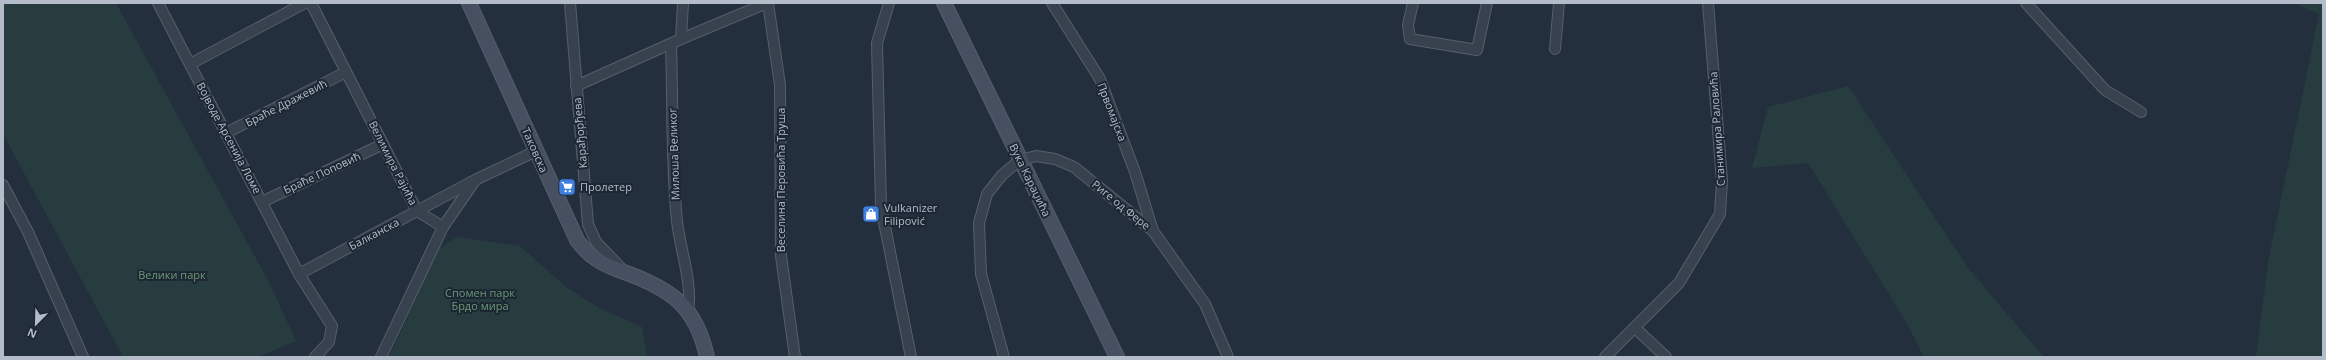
<svg xmlns="http://www.w3.org/2000/svg" width="2326" height="360" viewBox="0 0 2326 360" font-family="'Open Sans',sans-serif">
  <style>
    .green { fill: #263c3f }
    .lines { fill: none; stroke-linecap: round; stroke-linejoin: round }
    .street-casing { stroke: #565f6c; stroke-width: 12 }
    .secondary-casing { stroke: #565f6c; stroke-width: 16 }
    .street { stroke: #38414e; stroke-width: 10 }
    .secondary { stroke: #465061; stroke-width: 14 }
    .labels { text-anchor: middle; stroke-width: 4; stroke-linejoin: round; paint-order: stroke }
    .street-label { font-size: 11px; fill: #b4bcc9; stroke: #1d2633 }
    .poi-label { font-size: 11px; fill: #b4bcc9; stroke: #1d2633; text-anchor: start }
    .park-label { font-size: 11px; fill: #6b9a76; stroke: #1d2633 }
  </style>
  <rect width="100%" height="100%" fill="#242f3e"/>
  <g class="green">
    <polygon points="3,3 116,3 270,284 296,341 257,357 123,357 3,134"/>
    <polygon points="2293,3 2323,3 2323,357 2256,357 2268,262 2319,14"/>
    <polygon points="1848,86 1969,269 2044,357 1924,357 1906,322 1808,163 1752,168 1768,107"/>
    <polygon points="457,237 520,246 566,287 599,308 642,327 647,357 389,357 438,249"/>
  </g>
  <g class="lines">
    <defs>
      <g id="street">
        <polyline points="158,3 299,274 332,326 329,342 315,357"/>
        <polyline points="311,3 417,211 443,227"/>
        <polyline points="570,3 588,224 596,242 621,268"/>
        <polyline points="768,3 780,85 781,256 795,357"/>
        <polyline points="889,3 877,43 881,207 911,357"/>
        <polyline points="1052,3 1100,79 1135,172 1153,231"/>
        <polyline points="1413,3 1408,25 1410,39 1477,50 1487,3"/>
        <polyline points="2026,3 2105,90 2141,112"/>
        <polyline points="681,39 767,3"/>
        <path d="M671,45C673,103 671,163 677,221C680,249 693,284 688,311"/>
        <polyline points="1555,49 1559,3"/>
        <polyline points="190,64 305,3"/>
        <polyline points="576,86 681,39 683,3"/>
        <polyline points="226,133 346,72"/>
        <polyline points="3,185 28,232 83,357"/>
        <polyline points="262,202 383,144"/>
        <polyline points="299,274 475,180 536,151"/>
        <polyline points="1635,328 1666,357"/>
        <polyline points="381,357 443,227 474,182"/>
        <polyline points="1004,357 981,274 979,223 987,194 1002,175 1020,160 1036,156 1055,159 1074,167 1153,231 1205,304 1228,357"/>
        <polyline points="1605,357 1679,283 1720,214 1722,181 1708,3"/>
      </g>
      <g id="secondary">
        <path d="M469,3L577,240C589,257 604,265 624,272C671,289 696,306 707,357"/>
        <polyline points="944,3 1117,357"/>
      </g>
    </defs>
    <use href="#street" class="street-casing"/>
    <use href="#secondary" class="secondary-casing"/>
    <use href="#street" class="street"/>
    <use href="#secondary" class="secondary"/>
  </g>
  <defs>
    <symbol id="supermarket-square" viewBox="-11 -11 22 22"><rect x="-9" y="-9" width="18" height="18" rx="4" fill="#3f7fe0" stroke="#1d2633"/><path d="M-6-5.5h2.5l.6 2H6L4.5 2H-2.5L-4.4-4H-6ZM-1.5 3.2a1.3 1.3 0 1 0 .1 0ZM3 3.2a1.3 1.3 0 1 0 .1 0Z" fill="#fff"/></symbol>
    <symbol id="shop-square" viewBox="-11 -11 22 22"><rect x="-9" y="-9" width="18" height="18" rx="4" fill="#3f7fe0" stroke="#1d2633"/><path d="M-5-2.5h2.3a2.7 3.5 0 0 1 5.4 0H5L5.5 6h-11ZM-1.5-2.5h3a1.5 2.3 0 0 0-3 0Z" fill="#fff"/></symbol>
  </defs>
  <g fill-rule="evenodd">
    <use href="#supermarket-square" x="557" y="177" width="20" height="20"/>
    <use href="#shop-square" x="861" y="204" width="20" height="20"/>
  </g>
  <g class="labels">
    <g class="street-label">
      <text transform="translate(286 103) rotate(-27)" y="4">Браће Дражевић</text>
      <text transform="translate(1112 112) rotate(69)" y="4">Првомајска</text>
      <text transform="translate(1717 129) rotate(-94)" y="4">Станимира Раловића</text>
      <text transform="translate(580 133) rotate(-95)" y="4">Карађорђева</text>
      <text transform="translate(229 138) rotate(62)" y="4">Војводе Арсенија Ломе</text>
      <text transform="translate(535 150) rotate(66)" y="4">Таковска</text>
      <text transform="translate(674 154) rotate(-92)" y="4">Милоша Великог</text>
      <text transform="translate(393 163) rotate(63)" y="4">Велимира Рајића</text>
      <text transform="translate(322 173) rotate(-25)" y="4">Браће Поповић</text>
      <text transform="translate(781 180) rotate(-90)" y="4">Веселина Перовића Труша</text>
      <text transform="translate(1030 180) rotate(64)" y="4">Вука Караџића</text>
      <text transform="translate(1121 205) rotate(39)" y="4">Риге од Фере</text>
      <text transform="translate(374 234) rotate(-28)" y="4">Балканска</text>
    </g>
    <g class="poi-label">
      <text x="580" y="191">Пролетер</text>
      <text x="884" y="212">Vulkanizer<tspan x="884" dy="13">Filipović</tspan></text>
    </g>
    <g class="park-label">
      <text x="172" y="279">Велики парк</text>
      <text x="480" y="297">Спомен парк<tspan x="480" dy="13">Брдо мира</tspan></text>
    </g>
  </g>
  <rect width="2326" height="360" fill="none" stroke="#b4bcc9" stroke-width="8"/>
  <g transform="translate(36 324) rotate(203)" stroke="#1d2633" stroke-width="3" paint-order="stroke">
  <path d="M0-3L7 15L0 10L-7 15Z" fill="#b4bcc9"/>
  <text y="-6" font-size="11" font-weight="bold" text-anchor="middle" fill="#b4bcc9">N</text>
  </g>
</svg>
